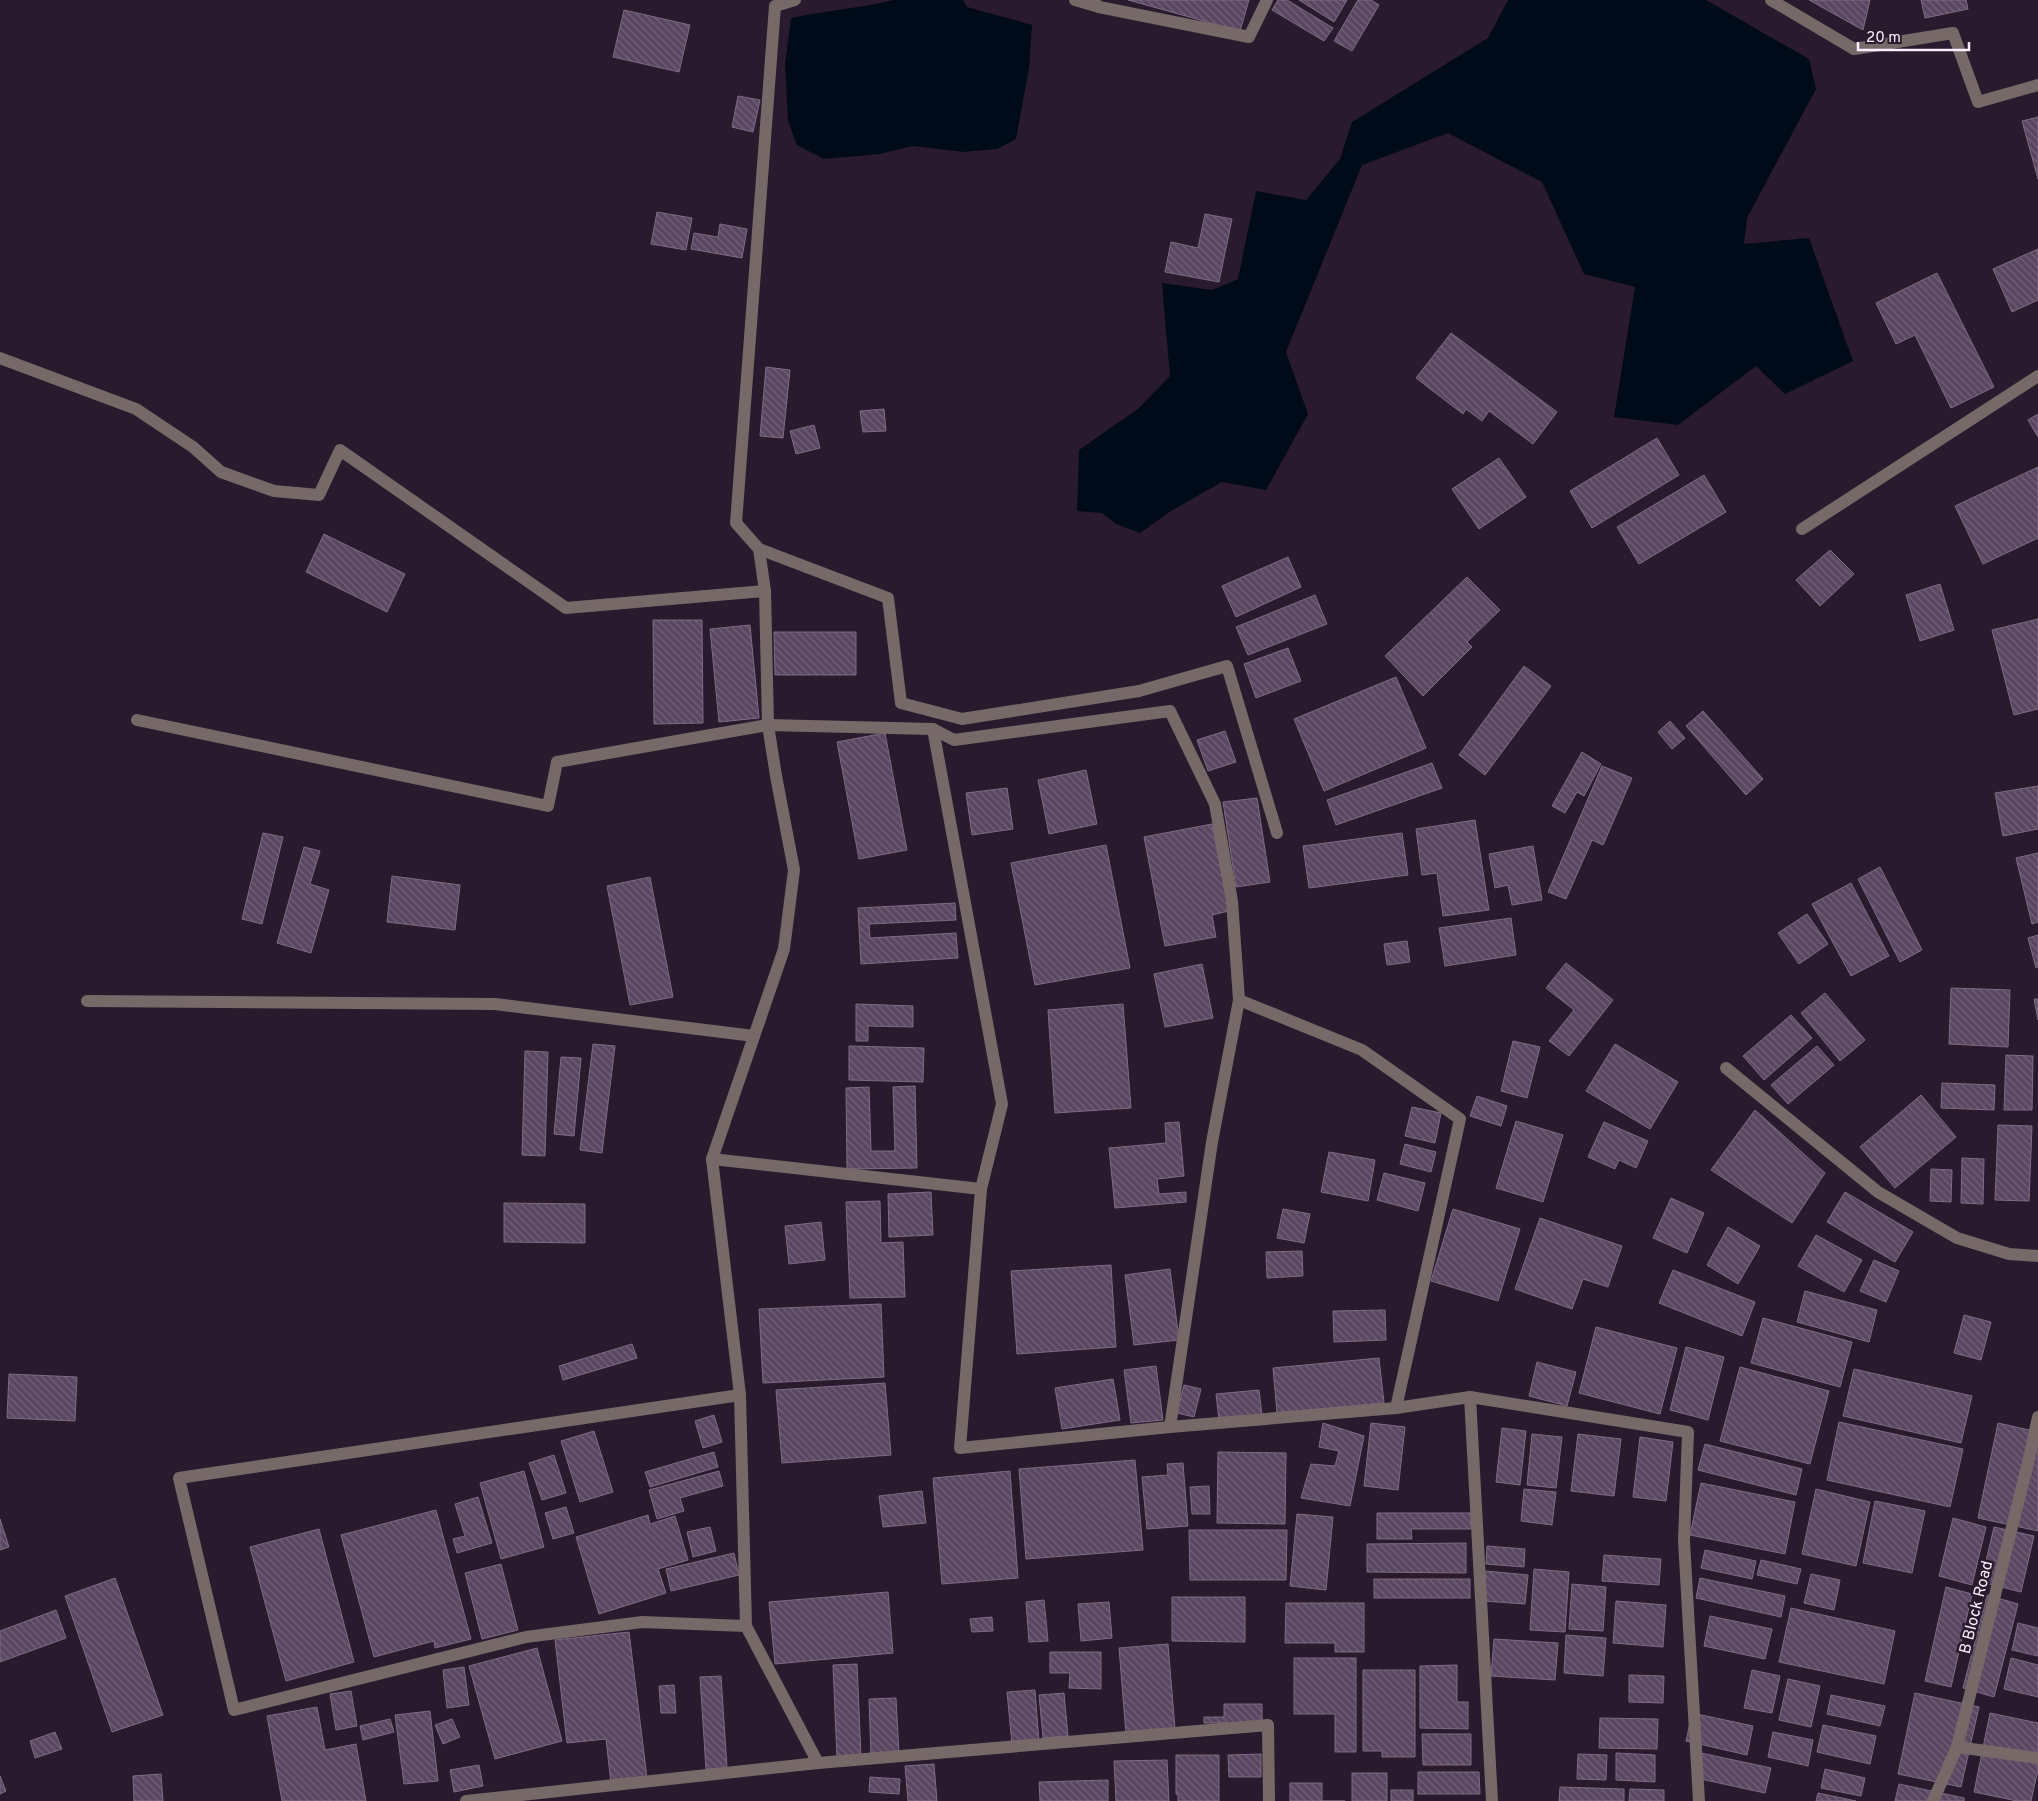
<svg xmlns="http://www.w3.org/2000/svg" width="2038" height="1801" viewBox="0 0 2038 1801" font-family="Overpass,sans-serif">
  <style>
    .water { fill: #000b1a }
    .building { fill: url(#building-back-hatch); stroke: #7d6c83 }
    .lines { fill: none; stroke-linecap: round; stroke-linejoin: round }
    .street { stroke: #776968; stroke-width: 12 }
    .labels { text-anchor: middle; stroke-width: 5; stroke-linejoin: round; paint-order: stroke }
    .street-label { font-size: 16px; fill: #f9effd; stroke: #291a2d }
  </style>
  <defs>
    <pattern id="building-back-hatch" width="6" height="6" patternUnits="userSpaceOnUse" patternTransform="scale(1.25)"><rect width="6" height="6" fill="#5b4662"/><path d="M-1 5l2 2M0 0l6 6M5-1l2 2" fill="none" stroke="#736179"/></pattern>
  </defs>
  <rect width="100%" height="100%" fill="#291a2d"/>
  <g class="water">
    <path d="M894,0H963L967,7L1032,25L1029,68L1016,139L997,149L964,152L913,146L880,154L824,159L797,145L788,121L785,64L791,18C825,11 860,8 894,0Z"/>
    <polygon points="1508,0 1706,0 1809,59 1816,89 1747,218 1744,244 1809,238 1853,361 1785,394 1756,366 1678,425 1614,417 1635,287 1584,274 1542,182 1448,133 1362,165 1286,352 1308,414 1266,490 1222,482 1171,511 1140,533 1116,524 1102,513 1077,511 1079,450 1138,409 1170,376 1162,283 1212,290 1238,279 1256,191 1306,200 1340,159 1352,122 1488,38"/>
  </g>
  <g class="building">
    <polygon points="1128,0 1249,0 1240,31"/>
    <polygon points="1278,0 1287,0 1333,28 1324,41 1272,10"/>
    <polygon points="1299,0 1347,0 1334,22"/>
    <polygon points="1358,0 1371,0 1379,5 1352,51 1334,41"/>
    <polygon points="1809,0 1870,0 1863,30"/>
    <polygon points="1921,0 1966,0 1968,9 1925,18"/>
    <polygon points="624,10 690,25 679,72 613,57"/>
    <polygon points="738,96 760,100 753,132 732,127"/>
    <polygon points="2038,117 2038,179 2022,121"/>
    <polygon points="657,212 692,218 686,250 651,244"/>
    <polygon points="1205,214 1232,219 1219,282 1165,272 1171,242 1198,248"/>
    <polygon points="720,224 747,229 742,258 691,249 694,233 718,237"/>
    <polygon points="2038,249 2038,300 2012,312 1993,269"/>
    <polygon points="1937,273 1994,387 1951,408 1915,335 1896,344 1876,303"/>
    <polygon points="1451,333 1557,412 1533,444 1489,411 1482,421 1466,409 1463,414 1416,378"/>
    <polygon points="766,367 790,370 783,438 760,436"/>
    <polygon points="884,409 886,431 863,432 860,411"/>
    <polygon points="2038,414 2038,437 2028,420"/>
    <polygon points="814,425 820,448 796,454 790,431"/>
    <polygon points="1657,438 1679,475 1592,528 1570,491"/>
    <polygon points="1499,458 1526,497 1479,529 1452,489"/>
    <polygon points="2038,467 2038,538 1983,564 1955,506"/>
    <polygon points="1704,475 1726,512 1639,564 1617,527"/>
    <polygon points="324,534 405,574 387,612 306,572"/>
    <polygon points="1830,550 1854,574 1820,606 1796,580"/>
    <polygon points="1288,557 1301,587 1236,617 1222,586"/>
    <polygon points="1467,577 1500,610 1467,642 1472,647 1423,696 1385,656"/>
    <polygon points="1940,584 1954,630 1920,641 1906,595"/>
    <polygon points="1315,595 1327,624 1248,655 1236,627"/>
    <polygon points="2038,619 2038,709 2014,715 1992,630"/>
    <polygon points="653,620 702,620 703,723 654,724"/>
    <polygon points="750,625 759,718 719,722 710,629"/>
    <polygon points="774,632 856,632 856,675 775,675"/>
    <polygon points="1288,648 1301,681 1256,698 1244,664"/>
    <polygon points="1524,666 1551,686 1485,775 1459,755"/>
    <polygon points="1396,677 1426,748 1324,791 1294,719"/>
    <polygon points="1703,711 1763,779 1746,795 1686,726"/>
    <polygon points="1670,721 1685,738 1672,749 1658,732"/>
    <polygon points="1225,731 1236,762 1208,771 1197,740"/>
    <polygon points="885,733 907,850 859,859 837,742"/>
    <polygon points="1582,752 1601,764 1584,796 1577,792 1565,813 1552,806"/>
    <polygon points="1432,763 1442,788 1336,825 1327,800"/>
    <polygon points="1602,766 1632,778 1603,845 1592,840 1566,899 1548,892"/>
    <polygon points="1086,770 1097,824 1049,834 1038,780"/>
    <polygon points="2038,786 2038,829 2003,836 1995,793"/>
    <polygon points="1007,788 1013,829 972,835 966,793"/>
    <polygon points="1257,798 1270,882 1236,887 1223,802"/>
    <polygon points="1475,820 1489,910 1443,916 1437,873 1422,875 1416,829"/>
    <polygon points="1212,824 1229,911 1212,915 1216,937 1165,946 1144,837"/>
    <polygon points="263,833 283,837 262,924 242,919"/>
    <polygon points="1402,833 1408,875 1309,888 1303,846"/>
    <polygon points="1106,845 1130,968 1035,985 1011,863"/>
    <polygon points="1533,846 1542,900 1512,905 1508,885 1495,888 1489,854"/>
    <polygon points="304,847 320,851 310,884 329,890 311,953 277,943"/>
    <polygon points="2038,853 2038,922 2032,924 2016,858"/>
    <polygon points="1880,867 1922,950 1900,962 1858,879"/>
    <polygon points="392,876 460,885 455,930 387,922"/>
    <polygon points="650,877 673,997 630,1005 607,886"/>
    <polygon points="1851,883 1889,956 1851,976 1812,904"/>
    <polygon points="955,903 956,920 869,924 870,938 956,933 958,958 861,964 858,908"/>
    <polygon points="1807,914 1828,944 1799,964 1778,933"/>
    <polygon points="1511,918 1516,955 1445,966 1439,928"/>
    <polygon points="2038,935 2038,967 2036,968 2028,938"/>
    <polygon points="1407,941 1410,962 1387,965 1384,944"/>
    <polygon points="1566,963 1613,1000 1569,1056 1549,1041 1574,1010 1546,988"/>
    <polygon points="1202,964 1213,1018 1165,1027 1154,974"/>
    <polygon points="1951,988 2010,990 2008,1047 1949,1044"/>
    <polygon points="1825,993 1865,1040 1840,1061 1801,1013"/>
    <polygon points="2034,999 2038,999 2038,1020"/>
    <polygon points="856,1004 913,1006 913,1027 868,1026 868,1041 856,1041"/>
    <polygon points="1123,1004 1131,1108 1055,1113 1048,1010"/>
    <polygon points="1791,1015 1812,1038 1764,1080 1743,1056"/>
    <polygon points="1513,1041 1540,1047 1527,1098 1501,1091"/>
    <polygon points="593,1044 615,1046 602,1153 580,1150"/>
    <polygon points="1615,1044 1678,1082 1650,1129 1586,1091"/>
    <polygon points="849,1046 924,1048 923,1082 849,1080"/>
    <polygon points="1817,1046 1834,1065 1788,1104 1771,1085"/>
    <polygon points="525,1051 548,1052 545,1156 522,1155"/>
    <polygon points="2006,1055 2033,1056 2032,1110 2004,1110"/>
    <polygon points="561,1057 581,1058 574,1136 554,1134"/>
    <polygon points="1942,1083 1995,1085 1994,1110 1941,1108"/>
    <polygon points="915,1086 917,1168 847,1169 846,1088 869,1087 871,1151 895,1151 893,1087"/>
    <polygon points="1921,1095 1956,1137 1895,1188 1860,1147"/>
    <polygon points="1477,1096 1507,1106 1501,1126 1470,1116"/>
    <polygon points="1412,1107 1441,1113 1435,1143 1405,1136"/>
    <polygon points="1755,1110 1825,1173 1792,1223 1711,1170"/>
    <polygon points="1516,1121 1563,1135 1543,1202 1496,1188"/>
    <polygon points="1179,1122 1184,1176 1157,1179 1159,1194 1186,1192 1186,1202 1115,1208 1109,1148 1166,1143 1165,1123"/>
    <polygon points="1604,1122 1648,1141 1636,1168 1619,1160 1615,1169 1588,1157"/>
    <polygon points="1998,1125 2032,1126 2029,1201 1995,1200"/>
    <polygon points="1405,1144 1436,1152 1431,1172 1400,1164"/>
    <polygon points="1329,1152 1375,1160 1368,1201 1321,1192"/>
    <polygon points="1962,1158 1984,1159 1983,1204 1961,1203"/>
    <polygon points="1931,1169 1952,1170 1951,1202 1930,1201"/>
    <polygon points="1384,1173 1425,1183 1418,1211 1377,1200"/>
    <polygon points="931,1192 933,1235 889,1237 888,1194"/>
    <polygon points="1845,1192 1913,1232 1895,1262 1827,1222"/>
    <polygon points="1671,1198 1704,1213 1687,1253 1653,1238"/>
    <polygon points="880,1201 881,1243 903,1242 905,1297 850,1298 846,1202"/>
    <polygon points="504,1203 585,1204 585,1243 504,1242"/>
    <polygon points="1283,1209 1310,1214 1304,1243 1277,1238"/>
    <polygon points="1453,1209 1520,1229 1498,1301 1431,1281"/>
    <polygon points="1540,1218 1622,1246 1608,1287 1583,1279 1572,1309 1515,1289"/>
    <polygon points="821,1222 825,1260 789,1264 785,1226"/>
    <polygon points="1728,1227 1760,1246 1738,1284 1707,1265"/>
    <polygon points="1816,1235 1862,1260 1844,1292 1798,1266"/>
    <polygon points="1302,1251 1303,1276 1267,1278 1266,1252"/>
    <polygon points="1874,1260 1899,1271 1886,1302 1860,1291"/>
    <polygon points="1111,1265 1116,1347 1017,1354 1011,1271"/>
    <polygon points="1170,1269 1179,1340 1134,1345 1125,1275"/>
    <polygon points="1673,1270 1755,1302 1742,1336 1659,1303"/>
    <polygon points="1805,1291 1877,1310 1869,1342 1797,1322"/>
    <polygon points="881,1304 884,1377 763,1383 759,1309"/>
    <polygon points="1385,1310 1386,1340 1334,1342 1333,1311"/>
    <polygon points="1964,1315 1991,1322 1981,1360 1954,1353"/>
    <polygon points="1763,1318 1852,1342 1840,1387 1751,1363"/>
    <polygon points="1596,1327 1677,1348 1660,1414 1579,1393"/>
    <polygon points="632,1344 637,1358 563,1380 559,1366"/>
    <polygon points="1686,1347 1724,1357 1708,1420 1670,1410"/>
    <polygon points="1379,1358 1384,1403 1277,1413 1273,1368"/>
    <polygon points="1537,1362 1576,1372 1567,1406 1529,1396"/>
    <polygon points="1156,1366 1163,1420 1131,1423 1124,1370"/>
    <polygon points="1740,1367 1829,1391 1810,1464 1720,1441"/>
    <polygon points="1854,1369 1972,1396 1961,1443 1843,1416"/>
    <polygon points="9,1374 77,1377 75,1421 7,1418"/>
    <polygon points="1113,1379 1120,1420 1062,1429 1055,1388"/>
    <polygon points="885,1383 891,1455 782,1463 776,1390"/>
    <polygon points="1184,1385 1201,1389 1194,1417 1177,1413"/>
    <polygon points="1259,1390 1262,1415 1219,1420 1216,1394"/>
    <polygon points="714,1415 722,1442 703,1448 695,1421"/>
    <polygon points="1839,1422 1963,1449 1950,1507 1827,1480"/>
    <polygon points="1323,1423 1364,1436 1350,1506 1301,1498 1311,1464 1335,1466 1339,1451 1319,1447"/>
    <polygon points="1371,1423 1405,1427 1398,1490 1364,1486"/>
    <polygon points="1998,1423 2038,1432 2038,1531 1978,1518"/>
    <polygon points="1502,1428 1526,1431 1520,1485 1496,1482"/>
    <polygon points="594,1431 613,1492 580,1502 561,1441"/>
    <polygon points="1532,1434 1562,1437 1556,1488 1527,1485"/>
    <polygon points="1578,1434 1621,1439 1614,1496 1571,1491"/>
    <polygon points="1640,1437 1673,1442 1666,1501 1633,1497"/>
    <polygon points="1705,1444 1802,1469 1796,1495 1698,1470"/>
    <polygon points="714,1452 718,1467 650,1487 645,1472"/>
    <polygon points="1218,1452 1286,1453 1285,1524 1217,1523"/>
    <polygon points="554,1455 566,1493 542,1500 529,1463"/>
    <polygon points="1135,1460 1143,1550 1026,1559 1019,1469"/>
    <polygon points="1183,1463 1188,1526 1147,1529 1142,1477 1168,1475 1167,1464"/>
    <polygon points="524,1471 544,1547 501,1559 480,1483"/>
    <polygon points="719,1471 723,1486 680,1498 684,1511 657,1519 649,1490"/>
    <polygon points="1010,1471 1018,1578 942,1584 933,1478"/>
    <polygon points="1701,1483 1795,1502 1785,1554 1690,1535"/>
    <polygon points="1209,1486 1210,1514 1192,1514 1190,1487"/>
    <polygon points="1524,1489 1556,1492 1552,1525 1521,1521"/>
    <polygon points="1816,1489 1870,1502 1856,1566 1802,1554"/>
    <polygon points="922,1491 926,1523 883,1527 879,1496"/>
    <polygon points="478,1497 492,1543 457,1553 453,1539 465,1536 455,1504"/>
    <polygon points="1875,1501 1925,1511 1912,1573 1863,1563"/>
    <polygon points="566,1507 574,1533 553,1539 545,1513"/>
    <polygon points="436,1510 471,1639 435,1648 434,1641 374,1657 341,1535"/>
    <polygon points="1377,1513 1471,1513 1471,1529 1411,1529 1412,1539 1377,1539"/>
    <polygon points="1297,1514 1333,1517 1326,1590 1290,1586"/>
    <polygon points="648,1515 650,1524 675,1516 688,1560 658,1569 666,1593 599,1614 576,1537"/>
    <polygon points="1953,1518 1986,1527 1972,1585 1939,1576"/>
    <polygon points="0,1519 9,1547 0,1550"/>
    <polygon points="710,1527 716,1551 693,1557 687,1532"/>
    <polygon points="1994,1527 2034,1536 2021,1592 1981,1582"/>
    <polygon points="319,1529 354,1662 286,1681 250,1547"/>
    <polygon points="1189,1530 1287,1530 1286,1580 1190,1580"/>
    <polygon points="1466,1543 1466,1573 1367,1572 1367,1544"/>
    <polygon points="1487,1546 1525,1549 1524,1567 1486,1564"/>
    <polygon points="1705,1550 1756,1561 1752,1579 1701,1568"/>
    <polygon points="734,1553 739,1575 671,1591 666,1569"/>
    <polygon points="1604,1555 1661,1559 1659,1585 1602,1581"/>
    <polygon points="1761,1560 1801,1569 1797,1584 1757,1575"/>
    <polygon points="501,1564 518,1630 482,1639 465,1573"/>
    <polygon points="1534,1569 1569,1572 1565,1632 1530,1630"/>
    <polygon points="1486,1571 1528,1575 1525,1604 1484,1601"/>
    <polygon points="1811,1574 1840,1580 1834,1610 1804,1603"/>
    <polygon points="115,1578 163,1715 112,1732 65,1596"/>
    <polygon points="1700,1578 1785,1596 1781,1617 1696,1598"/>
    <rect x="1374" y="1579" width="96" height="19"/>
    <polygon points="1572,1584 1606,1587 1603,1631 1569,1629"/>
    <polygon points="1946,1587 1972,1594 1951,1687 1925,1681"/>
    <polygon points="888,1592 893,1653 775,1664 769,1602"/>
    <polygon points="1987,1595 2018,1604 1994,1697 1963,1688"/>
    <polygon points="1172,1597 1245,1597 1245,1642 1172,1641"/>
    <polygon points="1044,1600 1048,1641 1029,1642 1026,1602"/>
    <polygon points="1616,1601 1666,1605 1663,1647 1613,1643"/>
    <polygon points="1109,1602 1112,1638 1081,1641 1078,1604"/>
    <polygon points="1286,1603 1364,1603 1364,1652 1335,1652 1335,1643 1285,1643"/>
    <polygon points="1791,1608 1895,1631 1884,1684 1779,1662"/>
    <polygon points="56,1610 66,1638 0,1662 0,1631"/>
    <polygon points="1710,1616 1772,1629 1765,1659 1704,1646"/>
    <polygon points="992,1617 993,1631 972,1632 970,1619"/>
    <polygon points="2018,1623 2038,1628 2038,1656 2012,1650"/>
    <polygon points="629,1632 647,1778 611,1783 606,1739 567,1743 555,1640"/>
    <polygon points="1566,1635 1606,1638 1603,1676 1564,1673"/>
    <polygon points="1494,1639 1558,1643 1555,1680 1491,1676"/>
    <polygon points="1168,1644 1175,1729 1126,1734 1119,1648"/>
    <polygon points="537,1648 562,1741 495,1759 469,1666"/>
    <polygon points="1050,1652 1101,1652 1101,1689 1069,1688 1070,1673 1050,1673"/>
    <polygon points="1294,1658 1356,1658 1356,1752 1335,1752 1335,1714 1294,1714"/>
    <polygon points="2011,1658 2038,1665 2038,1697 2004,1689"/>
    <polygon points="857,1664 861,1757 837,1758 833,1665"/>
    <polygon points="1457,1665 1457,1702 1468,1702 1468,1729 1420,1728 1420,1666"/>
    <polygon points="464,1667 469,1705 447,1708 443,1670"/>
    <polygon points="1363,1670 1415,1670 1415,1757 1382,1757 1382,1751 1363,1751"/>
    <polygon points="1752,1670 1780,1676 1772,1713 1744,1708"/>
    <polygon points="1629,1675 1664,1676 1663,1703 1629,1702"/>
    <polygon points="721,1676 727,1768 706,1769 700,1677"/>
    <polygon points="1788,1679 1820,1686 1811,1727 1779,1720"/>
    <polygon points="674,1685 676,1713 661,1713 659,1686"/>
    <polygon points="1035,1690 1039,1742 1012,1744 1007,1692"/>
    <polygon points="351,1691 357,1726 336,1730 330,1694"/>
    <polygon points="1064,1693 1068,1736 1043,1738 1039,1695"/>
    <polygon points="1915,1693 1979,1707 1961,1787 1898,1774"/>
    <polygon points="1831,1695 1885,1706 1880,1726 1827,1714"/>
    <polygon points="896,1698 899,1754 871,1756 869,1699"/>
    <polygon points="1224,1704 1262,1704 1262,1723 1204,1723 1204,1717 1224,1717"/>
    <polygon points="317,1707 325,1750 356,1744 366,1801 282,1801 267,1716"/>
    <polygon points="430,1711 438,1781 404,1784 395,1715"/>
    <polygon points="1692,1713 1753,1726 1747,1755 1686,1741"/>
    <polygon points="1990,1713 2038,1723 2038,1770 2031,1801 2017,1801 1974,1792"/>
    <polygon points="1600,1718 1658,1719 1657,1749 1599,1748"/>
    <polygon points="390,1719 394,1732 363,1740 360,1726"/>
    <polygon points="452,1719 460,1737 443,1744 435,1725"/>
    <polygon points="1823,1725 1876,1736 1870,1764 1817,1752"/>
    <polygon points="55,1732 62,1749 35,1758 30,1741"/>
    <polygon points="1773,1732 1813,1740 1808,1766 1768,1757"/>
    <polygon points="1422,1734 1471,1734 1471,1765 1423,1765"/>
    <polygon points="1616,1753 1655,1755 1655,1782 1616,1780"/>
    <polygon points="1701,1753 1771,1768 1765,1793 1696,1778"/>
    <polygon points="1261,1754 1261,1777 1229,1777 1228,1755"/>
    <polygon points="1578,1754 1607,1755 1606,1780 1577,1779"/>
    <polygon points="1176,1755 1219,1755 1219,1801 1178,1801 1178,1795 1176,1794"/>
    <polygon points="1167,1760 1169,1801 1116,1801 1114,1761"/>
    <polygon points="934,1764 937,1801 908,1801 905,1766"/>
    <polygon points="479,1765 483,1786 454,1792 450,1770"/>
    <polygon points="1825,1769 1865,1778 1861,1796 1821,1788"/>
    <polygon points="1418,1772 1479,1772 1480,1794 1418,1794"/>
    <rect x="1352" y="1773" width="35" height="28"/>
    <polygon points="161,1774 163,1801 134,1801 133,1776"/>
    <polygon points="0,1776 6,1791 0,1794"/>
    <polygon points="870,1777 900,1779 899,1794 869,1792"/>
    <polygon points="1108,1780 1108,1801 1040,1801 1039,1782"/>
    <polygon points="1290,1783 1322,1783 1322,1801 1345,1801 1290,1801"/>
    <polygon points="1899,1784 1964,1798 1964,1801 1895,1801"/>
    <polygon points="1560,1787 1624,1789 1624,1801 1559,1801"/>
    <polygon points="1630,1789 1664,1790 1664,1801 1629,1801"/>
    <rect x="1391" y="1790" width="22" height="11"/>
    <polygon points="1818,1793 1856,1801 1816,1801"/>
  </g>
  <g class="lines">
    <g class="street">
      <polyline points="1075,0 1099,7"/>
      <polyline points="1092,0 1099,7 1249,37 1267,0"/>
      <polyline points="1771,0 1854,49 1953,33 1978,102 2038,85"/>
      <polyline points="0,358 136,409 193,447 221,472 274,491 319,495 340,450 566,608 765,591 768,725 776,776 794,870 784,949 712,1159 740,1395 746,1626 818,1763 1268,1725 1269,1801"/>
      <polyline points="1802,529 2038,376"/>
      <polyline points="759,549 888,598 901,703 962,719 1139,691 1227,666 1277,833"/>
      <polyline points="765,591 759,549 736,523 775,6 795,0"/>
      <polyline points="137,720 548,806 557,762 768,725 933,729 954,740 1170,711 1215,804 1232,901 1239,1000 1362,1050 1460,1119 1396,1408"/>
      <polyline points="933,729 1002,1104 981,1189"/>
      <polyline points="87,1001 495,1004 754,1036"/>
      <polyline points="1726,1068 1878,1192 1957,1238 2009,1254 2038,1256"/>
      <polyline points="712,1159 981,1189 960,1448 1170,1427 1396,1408 1470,1397 1492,1801"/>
      <polyline points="740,1395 179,1478 234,1710 526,1637 642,1622 746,1626"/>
      <polyline points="1470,1397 1688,1432 1684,1541 1699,1801"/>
      <polyline points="1170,1427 1212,1142 1239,1000"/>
      <polyline points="1957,1747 2038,1758"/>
      <polyline points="466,1801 818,1763"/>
      <polyline points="1933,1801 1957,1747 2028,1463 2038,1417"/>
    </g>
  </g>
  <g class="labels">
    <g class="street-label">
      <text transform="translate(1975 1607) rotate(-76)" y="6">B Block Road</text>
    </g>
  </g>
  <path d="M1858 42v8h111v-8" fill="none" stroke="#f9effd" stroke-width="2.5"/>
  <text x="1866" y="42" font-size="15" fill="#f9effd" stroke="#291a2d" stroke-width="4" paint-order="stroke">20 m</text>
</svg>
